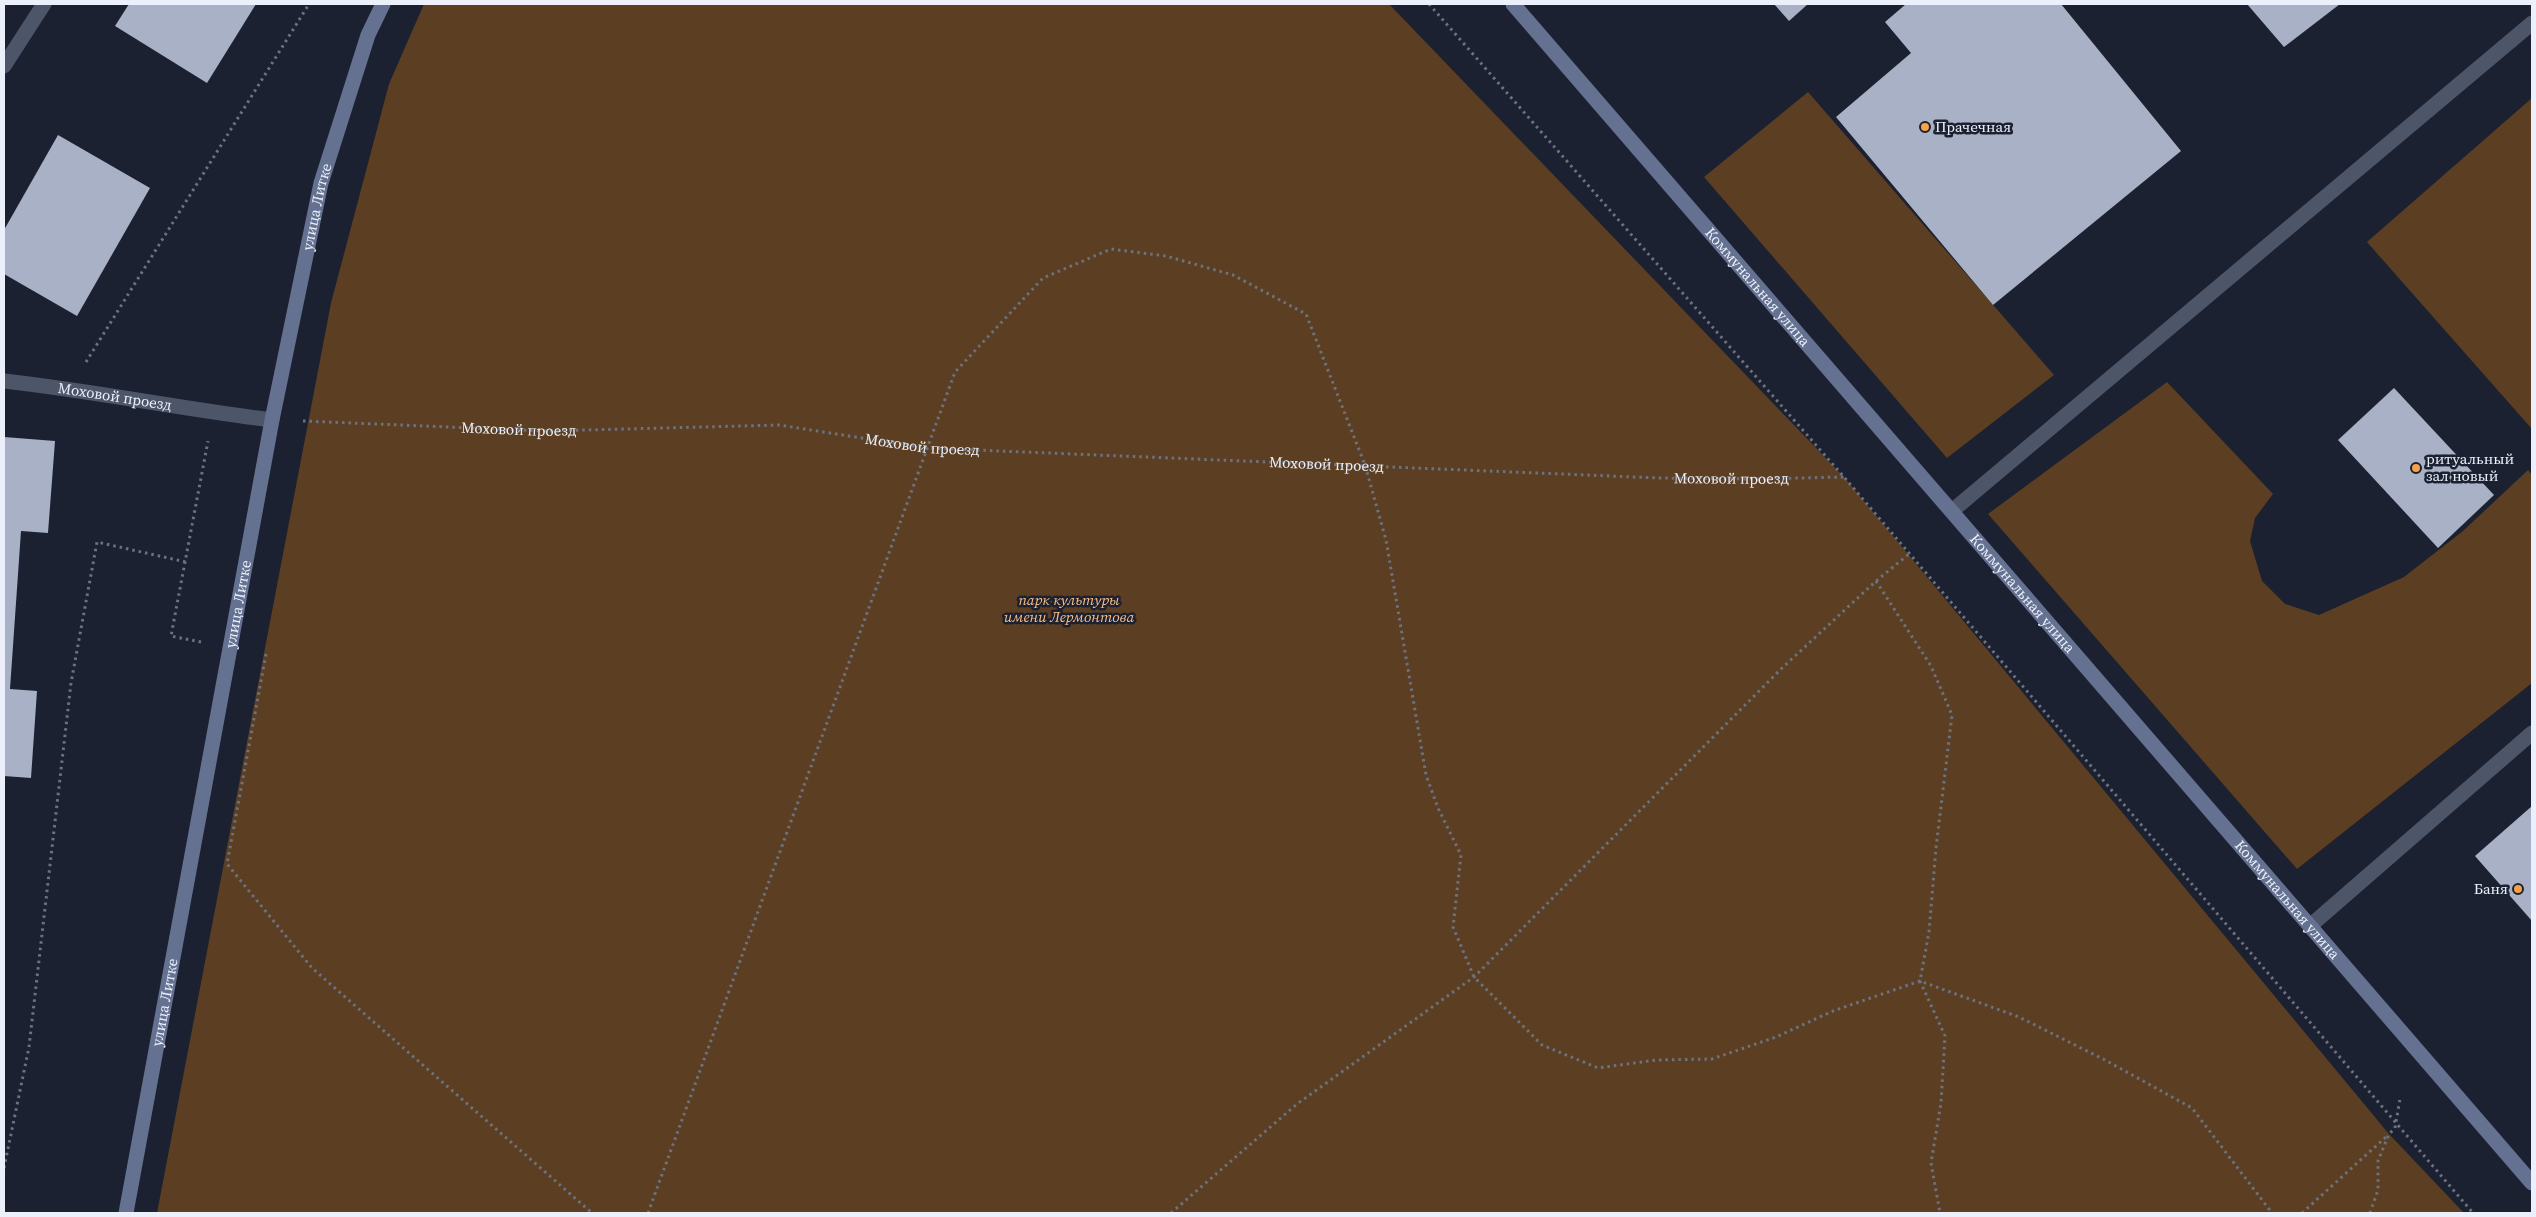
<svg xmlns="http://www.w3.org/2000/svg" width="2536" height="1217" viewBox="0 0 2536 1217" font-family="'Source Serif 4',serif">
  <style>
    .green { fill: #5c3f22 }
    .building { fill: #a8b1c5 }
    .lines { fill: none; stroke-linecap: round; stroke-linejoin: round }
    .path { stroke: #6c727f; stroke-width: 3; stroke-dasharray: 2.5 4; stroke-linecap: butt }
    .lane { stroke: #4d5568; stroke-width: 15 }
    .street { stroke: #4d5568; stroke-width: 15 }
    .secondary { stroke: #657190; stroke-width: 15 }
    .poi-dot { fill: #f7a149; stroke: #1b2130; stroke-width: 2 }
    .labels { text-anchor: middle; stroke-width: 5; stroke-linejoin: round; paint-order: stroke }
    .poi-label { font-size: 15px; fill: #ebf0fb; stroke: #1b2130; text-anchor: start }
    .street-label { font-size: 15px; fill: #ebf0fb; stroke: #1b2130 }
    .park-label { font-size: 15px; font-style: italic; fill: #fcbd84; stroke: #1b2130 }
  </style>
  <rect width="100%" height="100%" fill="#1b2130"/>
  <g class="green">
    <polygon points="424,4 1389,4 1844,477 2389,1134 2464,1213 157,1213 331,303 389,84"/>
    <polygon points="1808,92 2054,375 1947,458 1704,177"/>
    <polygon points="2532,98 2532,429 2367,242"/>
    <polygon points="2167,382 2273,494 2255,518 2250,541 2262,581 2285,604 2319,615 2404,577 2463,531 2528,470 2532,475 2532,683 2297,869 1988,514"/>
  </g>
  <g class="building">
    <polygon points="129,4 256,4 207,83 115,26"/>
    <polygon points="1774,4 1808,4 1789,21"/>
    <polygon points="1906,4 2061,4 2181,151 1993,305 1836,117 1911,53 1885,22"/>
    <polygon points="2247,4 2340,4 2284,47"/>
    <polygon points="58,135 150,188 77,316 4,274 4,230"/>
    <polygon points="2394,388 2494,495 2438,548 2338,440"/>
    <polygon points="4,437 55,441 48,533 21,531 10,689 37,691 31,778 4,776"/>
    <polygon points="2532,806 2532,921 2475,856"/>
  </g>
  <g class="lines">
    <g class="path">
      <polyline points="1429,4 1844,477 2473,1213"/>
      <polyline points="86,362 309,4"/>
      <path id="s1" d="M303,421L546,431L779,425L926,448L1659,478L1754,479L1844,477"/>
      <polyline points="1876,581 1931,666 1952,715 1936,848 1929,932 1920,981 1945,1036 1941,1103 1931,1163 1940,1213"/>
      <polyline points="201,642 171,636 208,441"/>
      <polyline points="266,654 227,864 312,968 592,1213"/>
      <polyline points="4,1168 29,1047 71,683 97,542 186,562"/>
      <polyline points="648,1213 955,372 1043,278 1111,249 1166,256 1233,275 1306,314 1365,465 1386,540 1426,775 1438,808 1461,855 1453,927 1474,977 1542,1045 1598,1068 1656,1060 1712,1059 1776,1037 1833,1011 1920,981 2019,1017 2105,1060 2192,1108 2272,1213"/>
      <polyline points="1171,1213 1297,1104 1474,977 1781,669 1876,581 1909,554"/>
      <polyline points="2302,1213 2387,1136"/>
      <polyline points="2370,1213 2378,1190 2378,1161 2389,1134 2395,1128 2400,1099"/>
    </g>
    <g class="lane">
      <polyline points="1952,511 2532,23"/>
      <polyline points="2310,926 2532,733"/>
    </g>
    <g class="street">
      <polyline points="4,66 44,4"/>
      <path id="s2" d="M4,381C94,391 182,409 272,420"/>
    </g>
    <g class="secondary">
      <path id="s3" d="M1513,4L2532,1183"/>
      <path id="s4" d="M126,1213L272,420L321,183L368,35L383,4"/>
    </g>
  </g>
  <g class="poi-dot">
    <circle cx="1925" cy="127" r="5"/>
    <circle cx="2416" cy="468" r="5"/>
    <circle cx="2518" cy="889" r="5"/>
  </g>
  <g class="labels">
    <g class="poi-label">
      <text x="1935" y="132">Прачечная</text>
      <text x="2426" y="464">ритуальный<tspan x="2426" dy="17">зал новый</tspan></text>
      <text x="2508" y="894" text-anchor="end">Баня</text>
    </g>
    <g class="street-label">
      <text dy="5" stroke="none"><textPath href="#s4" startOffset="1024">улица Литке</textPath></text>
      <text dy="5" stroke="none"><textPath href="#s3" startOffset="374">Коммунальная улица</textPath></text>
      <text dy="5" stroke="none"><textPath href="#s2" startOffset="112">Моховой проезд</textPath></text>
      <text dy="5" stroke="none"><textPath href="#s1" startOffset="216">Моховой проезд</textPath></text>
      <text dy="5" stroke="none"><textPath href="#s1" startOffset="621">Моховой проезд</textPath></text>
      <text dy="5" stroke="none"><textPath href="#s1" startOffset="1026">Моховой проезд</textPath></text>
      <text dy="5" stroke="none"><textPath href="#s1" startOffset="1431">Моховой проезд</textPath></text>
      <text dy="5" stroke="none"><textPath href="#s3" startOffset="779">Коммунальная улица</textPath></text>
      <text dy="5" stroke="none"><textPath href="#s4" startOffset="619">улица Литке</textPath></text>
      <text dy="5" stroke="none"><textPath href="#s3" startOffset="1184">Коммунальная улица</textPath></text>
      <text dy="5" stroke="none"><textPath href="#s4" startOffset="214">улица Литке</textPath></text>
    </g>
    <g class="park-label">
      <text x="1069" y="605">парк культуры<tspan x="1069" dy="17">имени Лермонтова</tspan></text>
    </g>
  </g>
  <rect width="2536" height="1217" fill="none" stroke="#ebf0fb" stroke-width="10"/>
</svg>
